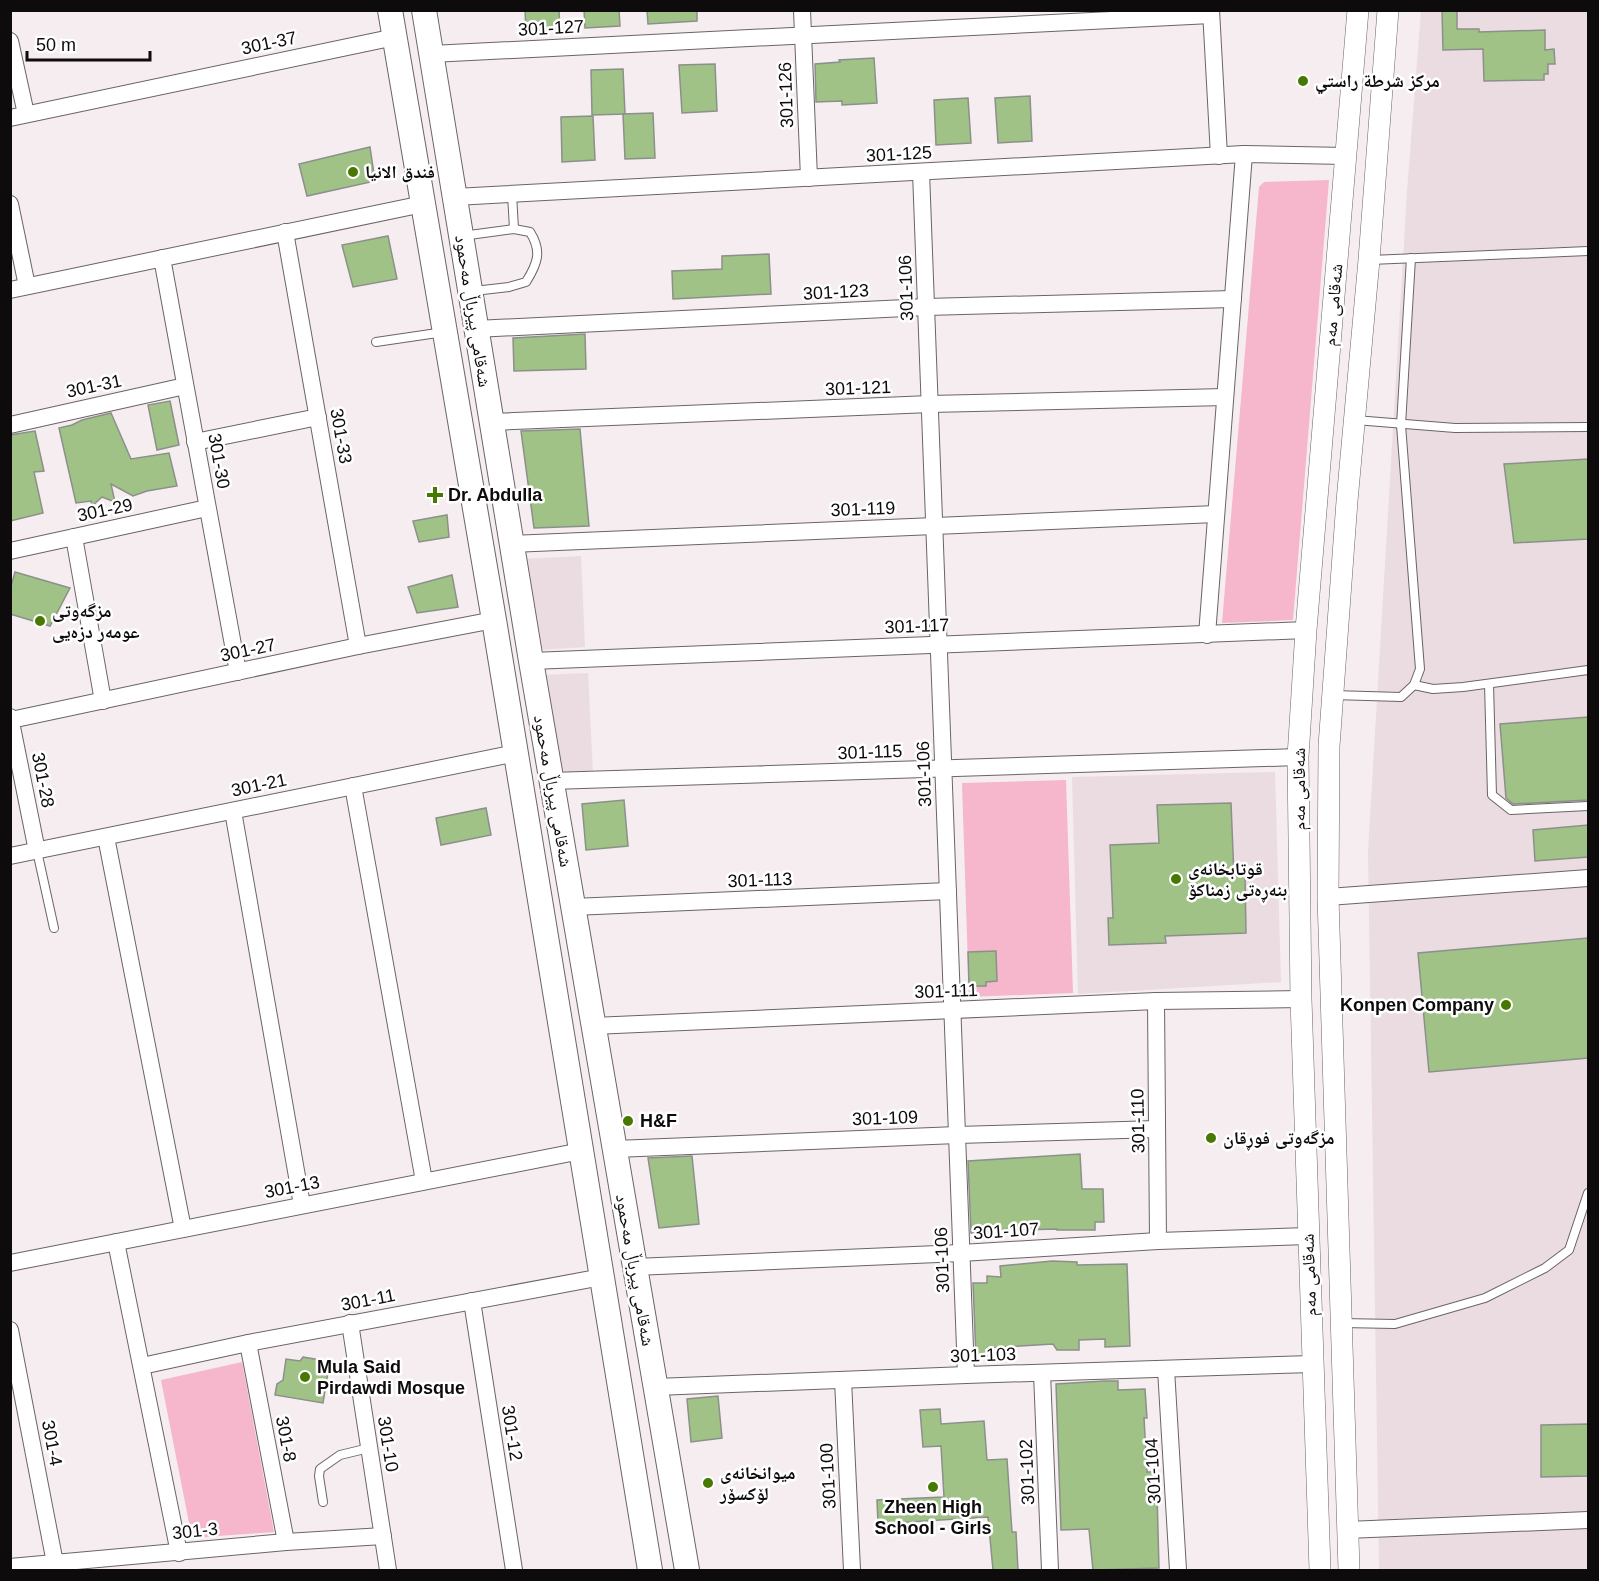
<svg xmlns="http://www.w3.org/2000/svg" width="1599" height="1581" viewBox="0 0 1599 1581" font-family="Arial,'Noto Naskh Arabic',sans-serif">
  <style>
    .built { fill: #ebdce1 }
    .green { fill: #f6b6cc }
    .building { fill: #a0c286; stroke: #8c908a; stroke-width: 1.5 }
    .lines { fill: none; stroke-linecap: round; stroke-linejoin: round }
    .service-casing { stroke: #6b6466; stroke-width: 10 }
    .minor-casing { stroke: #6b6466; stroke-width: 18 }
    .tertiary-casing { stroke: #6b6466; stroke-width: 22 }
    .secondary-casing { stroke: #6b6466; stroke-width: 26 }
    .service { stroke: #fff; stroke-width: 8 }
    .minor { stroke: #fff; stroke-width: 16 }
    .tertiary { stroke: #fff; stroke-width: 21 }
    .secondary { stroke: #fff; stroke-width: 24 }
    .poi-dot { fill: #477800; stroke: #fff; stroke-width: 2 }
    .labels { text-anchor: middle; stroke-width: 5; stroke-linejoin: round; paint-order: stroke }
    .street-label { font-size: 18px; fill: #0e0b0c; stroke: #fff }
    .poi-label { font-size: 18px; font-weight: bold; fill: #0e0b0c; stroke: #fff; text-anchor: start }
  </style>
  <rect width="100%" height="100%" fill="#f5edf0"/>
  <g class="built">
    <polygon points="1421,11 1588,11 1588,1570 1379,1570 1368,851 1407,192"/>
    <polygon points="581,556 585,647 540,650 525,559"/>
    <polygon points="588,673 593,773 551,776 541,675"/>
    <polygon points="1275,772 1281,982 1078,994 1072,777"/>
  </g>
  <g class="green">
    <polygon points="1329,180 1293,620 1222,623 1259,187 1264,182"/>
    <polygon points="1066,780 1073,993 969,997 962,783"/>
    <polygon points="242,1362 274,1532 192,1538 161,1380"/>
  </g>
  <g class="building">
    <polygon points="525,10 559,10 560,30 526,32"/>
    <polygon points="584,10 619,10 620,26 585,28"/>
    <polygon points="647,10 697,10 697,21 648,24"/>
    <polygon points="1442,10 1457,10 1457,29 1479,29 1479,32 1545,30 1545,50 1554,49 1555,64 1548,64 1548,74 1544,74 1544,80 1484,81 1483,49 1443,50"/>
    <polygon points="874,58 877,103 842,105 842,101 816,102 815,64 840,62 839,60"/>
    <polygon points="715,64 717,111 682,113 679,65"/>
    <polygon points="623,69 625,114 592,115 591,70"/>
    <polygon points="1030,96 1032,141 998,143 995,98"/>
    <polygon points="968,98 971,143 936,145 934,100"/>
    <polygon points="653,113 655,158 625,159 623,114"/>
    <polygon points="593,116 595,160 562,162 561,117"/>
    <polygon points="370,147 375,181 307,196 299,164"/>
    <polygon points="388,236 397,279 353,287 342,245"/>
    <polygon points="769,254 771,294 673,299 672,271 722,269 722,256"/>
    <polygon points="585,334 586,369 514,371 513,338"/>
    <polygon points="170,401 179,445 157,450 148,405"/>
    <polygon points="111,413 131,459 169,453 177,486 147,491 133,496 111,484 115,502 102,497 92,506 91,501 76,503 59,428 72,425 82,420"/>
    <polygon points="580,429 589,526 534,528 521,431"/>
    <polygon points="35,431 44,471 34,472 43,513 10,521 10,435"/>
    <polygon points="1588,459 1588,539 1514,543 1504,464"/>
    <polygon points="447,515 449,537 419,542 413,521"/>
    <polygon points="15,572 70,588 50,626 10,614 10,590"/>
    <polygon points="452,575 458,607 417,613 408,587"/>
    <polygon points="1588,717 1588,800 1513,804 1506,798 1500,724"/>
    <polygon points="624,800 628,846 586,850 582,804"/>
    <polygon points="1231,803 1234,876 1245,876 1246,933 1165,936 1166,943 1109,945 1108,918 1113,918 1110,845 1159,843 1157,805"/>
    <polygon points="486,808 491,835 441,845 436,818"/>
    <polygon points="1588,825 1588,857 1535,861 1533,830"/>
    <polygon points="1588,938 1588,1058 1429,1072 1418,953"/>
    <polygon points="996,951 997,981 986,982 986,986 969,986 968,952"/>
    <polygon points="1080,1154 1082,1189 1103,1189 1104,1222 1095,1222 1095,1230 1057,1230 1057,1229 1021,1230 1021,1229 991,1230 991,1232 971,1233 968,1161"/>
    <polygon points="692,1156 699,1224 659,1228 648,1158"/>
    <polygon points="1052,1261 1077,1262 1077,1265 1127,1264 1130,1346 1105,1347 1105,1339 1079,1340 1079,1350 1057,1350 1053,1344 987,1348 988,1358 976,1358 973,1283 987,1283 987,1276 1001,1277 1000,1266"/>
    <polygon points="303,1357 320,1360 320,1365 329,1366 323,1403 275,1395 277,1384 283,1380 286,1359 300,1361"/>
    <polygon points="1104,1381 1118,1381 1118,1390 1145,1389 1147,1418 1144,1418 1147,1472 1152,1472 1153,1491 1157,1494 1159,1568 1093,1570 1089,1529 1061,1530 1056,1384"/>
    <polygon points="718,1396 722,1438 691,1442 687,1399"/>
    <polygon points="940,1409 941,1424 984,1421 987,1460 1007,1459 1012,1532 1016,1532 1018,1570 993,1570 988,1517 878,1524 877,1500 944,1497 941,1446 923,1447 920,1410"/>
    <polygon points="1588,1424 1588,1476 1541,1477 1541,1425"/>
  </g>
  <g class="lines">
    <defs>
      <g id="service">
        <polyline points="512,194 514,229"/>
        <path d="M462,236L514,229L530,232C542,251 538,263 526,282L509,287L474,291"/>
        <polyline points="1370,260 1588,251"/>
        <polyline points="376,342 444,332"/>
        <polyline points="1355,420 1455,428 1588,427"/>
        <polyline points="1489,684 1492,795 1511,810 1588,806"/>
        <polyline points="1414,685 1433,689 1463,687 1588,670"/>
        <polyline points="1333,695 1401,697 1414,685 1420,669 1401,425 1411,258"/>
        <polyline points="37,851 54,928"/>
        <polyline points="1342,1323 1395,1324 1485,1298 1545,1268 1569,1250 1588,1193"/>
        <polyline points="323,1502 319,1476 320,1469 340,1455 369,1448"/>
      </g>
      <g id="minor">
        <polyline points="802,10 809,178"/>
        <polyline points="1211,10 1219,156"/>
        <polyline points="10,41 26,114"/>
        <polyline points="431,54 1211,15"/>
        <polyline points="10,118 395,37"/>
        <polyline points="921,172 966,1375"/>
        <polyline points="455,197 1244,154 1346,156"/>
        <polyline points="10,204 27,286"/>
        <polyline points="285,232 358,646"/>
        <polyline points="162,258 238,672"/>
        <polyline points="10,290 423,204"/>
        <polyline points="476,329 926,307 1233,299"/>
        <polyline points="492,422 930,404 1225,397"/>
        <polyline points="10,425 185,386"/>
        <polyline points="195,442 318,417"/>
        <polyline points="74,537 103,701"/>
        <polyline points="511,544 1216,514"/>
        <polyline points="10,551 207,508"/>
        <polyline points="1207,635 1244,154"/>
        <polyline points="531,661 1306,630"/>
        <polyline points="10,717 37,851"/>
        <polyline points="11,720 358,646 494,620"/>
        <polyline points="551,781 1298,757"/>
        <polyline points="353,786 424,1181"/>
        <polyline points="233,811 302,1205"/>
        <polyline points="106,837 183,1229"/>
        <polyline points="10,856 516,753"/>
        <polyline points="1328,897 1588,878"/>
        <polyline points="573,907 948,891"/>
        <polyline points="1156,1001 1158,1241"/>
        <polyline points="593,1026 1156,1001 1301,999"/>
        <polyline points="615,1149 957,1135 1157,1129"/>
        <polyline points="116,1242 179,1553"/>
        <polyline points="10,1263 581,1151"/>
        <polyline points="635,1267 961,1253 1158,1241 1308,1236"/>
        <polyline points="472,1301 514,1570"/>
        <polyline points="350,1323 388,1570"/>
        <polyline points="10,1330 55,1563"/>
        <polyline points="248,1343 286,1542"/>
        <polyline points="142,1366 248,1343 602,1277"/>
        <polyline points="1166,1369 1178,1570"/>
        <polyline points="1042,1373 1050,1570"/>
        <polyline points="843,1380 852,1570"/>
        <polyline points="656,1387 966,1375 1312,1364"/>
        <polyline points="1347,1530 1588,1520"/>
        <polyline points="10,1567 286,1542 383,1536"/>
      </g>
      <g id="tertiary">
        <polyline points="1320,1570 1301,999 1298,757 1306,630 1358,10"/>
        <polyline points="1349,1570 1328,897 1329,746 1347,501 1369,260 1388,10"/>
      </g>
      <g id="secondary">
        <polyline points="390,10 494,620 650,1570"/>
        <polyline points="424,10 531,661 687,1570"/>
      </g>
    </defs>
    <use href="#service" class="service-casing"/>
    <use href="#minor" class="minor-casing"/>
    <use href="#tertiary" class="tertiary-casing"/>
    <use href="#secondary" class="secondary-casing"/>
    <use href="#service" class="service"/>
    <use href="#minor" class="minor"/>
    <use href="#tertiary" class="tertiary"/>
    <use href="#secondary" class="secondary"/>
  </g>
  <g class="poi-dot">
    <circle cx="1303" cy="81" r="6"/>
    <circle cx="353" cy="172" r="6"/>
    <path d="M432 486h6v6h6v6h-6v6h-6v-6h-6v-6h6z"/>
    <circle cx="40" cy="621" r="6"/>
    <circle cx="1176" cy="879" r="6"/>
    <circle cx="1506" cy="1005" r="6"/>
    <circle cx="628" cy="1121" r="6"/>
    <circle cx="1211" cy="1138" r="6"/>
    <circle cx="305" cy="1377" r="6"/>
    <circle cx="708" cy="1483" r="6"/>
    <circle cx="933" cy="1487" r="6"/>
  </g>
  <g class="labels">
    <g class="street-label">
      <text transform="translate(551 28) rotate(-3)" y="6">301-127</text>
      <text transform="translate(269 43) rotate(-12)" y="6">301-37</text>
      <text transform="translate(786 95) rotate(-92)" y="6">301-126</text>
      <text transform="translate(899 154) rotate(-3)" y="6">301-125</text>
      <text transform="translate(906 288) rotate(-92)" y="6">301-106</text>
      <text transform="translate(836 292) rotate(-3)" y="6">301-123</text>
      <text transform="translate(1333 305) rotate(-85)" y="6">شەقامی مەم</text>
      <text transform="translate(473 311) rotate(81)" y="6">شەقامی پیرباڵ مەحمود</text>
      <text transform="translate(94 386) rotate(-12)" y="6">301-31</text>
      <text transform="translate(858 388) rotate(-2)" y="6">301-121</text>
      <text transform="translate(341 436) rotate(80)" y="6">301-33</text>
      <text transform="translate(219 461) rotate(80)" y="6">301-30</text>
      <text transform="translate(863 509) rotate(-2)" y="6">301-119</text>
      <text transform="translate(105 510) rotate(-12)" y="6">301-29</text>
      <text transform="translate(917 626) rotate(-2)" y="6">301-117</text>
      <text transform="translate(248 650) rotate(-12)" y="6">301-27</text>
      <text transform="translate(870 752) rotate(-2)" y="6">301-115</text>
      <text transform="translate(924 774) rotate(-92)" y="6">301-106</text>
      <text transform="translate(43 780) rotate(79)" y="6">301-28</text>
      <text transform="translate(259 785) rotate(-12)" y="6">301-21</text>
      <text transform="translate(1299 789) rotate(-90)" y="6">شەقامی مەم</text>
      <text transform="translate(553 791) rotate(80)" y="6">شەقامی پیرباڵ مەحمود</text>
      <text transform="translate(760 880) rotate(-2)" y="6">301-113</text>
      <text transform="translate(946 991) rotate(-2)" y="6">301-111</text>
      <text transform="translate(885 1118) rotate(-2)" y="6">301-109</text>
      <text transform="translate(1138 1121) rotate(-91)" y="6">301-110</text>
      <text transform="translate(292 1187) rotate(-11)" y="6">301-13</text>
      <text transform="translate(1006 1231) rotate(-4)" y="6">301-107</text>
      <text transform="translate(942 1260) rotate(-92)" y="6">301-106</text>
      <text transform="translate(635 1270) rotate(80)" y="6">شەقامی پیرباڵ مەحمود</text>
      <text transform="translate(1309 1275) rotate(-92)" y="6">شەقامی مەم</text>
      <text transform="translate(368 1300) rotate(-11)" y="6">301-11</text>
      <text transform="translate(983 1355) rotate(-2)" y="6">301-103</text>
      <text transform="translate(512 1433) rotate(81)" y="6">301-12</text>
      <text transform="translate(286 1439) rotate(79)" y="6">301-8</text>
      <text transform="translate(52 1443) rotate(79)" y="6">301-4</text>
      <text transform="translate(388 1444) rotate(81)" y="6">301-10</text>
      <text transform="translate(1153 1471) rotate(-93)" y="6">301-104</text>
      <text transform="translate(1027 1472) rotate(-92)" y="6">301-102</text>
      <text transform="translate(828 1476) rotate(-93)" y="6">301-100</text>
      <text transform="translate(195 1531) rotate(-6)" y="6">301-3</text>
    </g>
    <g class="poi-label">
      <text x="1315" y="87">مركز شرطة راستي</text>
      <text x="365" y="178">فندق الانيا</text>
      <text x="448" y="501">Dr. Abdulla</text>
      <text x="52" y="617">مزگەوتی<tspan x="52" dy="21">عومەر دزەیی</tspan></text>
      <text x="1188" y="875">قوتابخانەی<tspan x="1188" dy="21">بنەڕەتی زمناکۆ</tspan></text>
      <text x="1494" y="1011" text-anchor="end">Konpen Company</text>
      <text x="640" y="1127">H&amp;F</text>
      <text x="1223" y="1144">مزگەوتی فوڕقان</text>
      <text x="317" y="1373">Mula Said<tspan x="317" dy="21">Pirdawdi Mosque</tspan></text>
      <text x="720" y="1479">میوانخانەی<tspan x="720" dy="21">لۆکسۆر</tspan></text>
      <text x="933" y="1513" text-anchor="middle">Zheen High<tspan x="933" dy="21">School - Girls</tspan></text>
    </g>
  </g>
  <rect width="1599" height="1581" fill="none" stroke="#0e0b0c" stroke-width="24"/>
  <path d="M27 51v9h123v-9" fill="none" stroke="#0e0b0c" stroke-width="3"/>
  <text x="36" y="51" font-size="18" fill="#0e0b0c" stroke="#ffffff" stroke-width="4.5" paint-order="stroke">50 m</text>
</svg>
